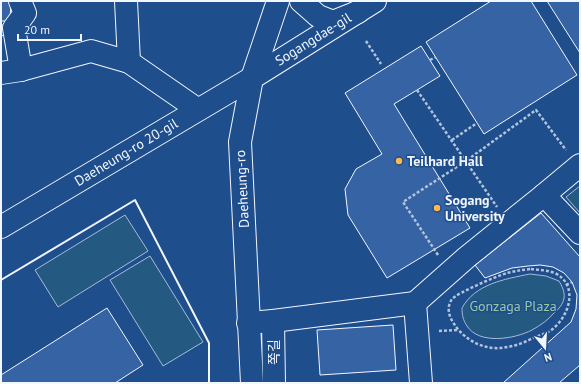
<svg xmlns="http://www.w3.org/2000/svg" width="581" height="384" viewBox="0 0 581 384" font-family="'PT Sans','Noto Sans KR',sans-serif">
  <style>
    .green { fill: #245a82; stroke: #a8bbd7 }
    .building { fill: #3563a3; stroke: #f2f6ff }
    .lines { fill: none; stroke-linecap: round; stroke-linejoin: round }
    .minor-casing { stroke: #f2f6ff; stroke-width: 24 }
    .major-casing { stroke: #f2f6ff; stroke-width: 24 }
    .path { stroke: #b3c4dc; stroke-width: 2.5; stroke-dasharray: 3 2; stroke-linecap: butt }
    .minor { stroke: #1f4e8c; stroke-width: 22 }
    .major { stroke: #1f4e8c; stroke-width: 22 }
    .wall { stroke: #f2f6ff; stroke-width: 2 }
    .poi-dot { fill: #ffb74d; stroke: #1f4e8c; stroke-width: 1.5 }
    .labels { text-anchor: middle; stroke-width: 3; stroke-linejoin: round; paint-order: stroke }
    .street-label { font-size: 14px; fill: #f2f6ff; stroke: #1f4e8c }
    .poi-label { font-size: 14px; font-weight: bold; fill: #f2f6ff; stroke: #1f4e8c; text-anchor: start }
    .park-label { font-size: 14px; fill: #97c8a6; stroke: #1f4e8c }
  </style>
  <rect width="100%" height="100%" fill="#1f4e8c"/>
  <g class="green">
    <polygon points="580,186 580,213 566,197"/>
    <polygon points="125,215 148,251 58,307 35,270"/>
    <polygon points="150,256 203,342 163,366 110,280"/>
    <path d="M530,274L546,276L559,281C562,286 565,292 564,298C563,304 559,309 554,313C548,320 541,325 532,330C515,339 479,345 467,326C463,320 462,315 462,308C475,284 505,279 530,274Z"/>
  </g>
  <g class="building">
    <polygon points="1,1 11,1 10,21 1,21"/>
    <polygon points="491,1 531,1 577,75 484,134 426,42"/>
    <polygon points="547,1 580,1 580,53"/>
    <polygon points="1,25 3,25 5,35 1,36"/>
    <polygon points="421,46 440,76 394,104 470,228 387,278 348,215 345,189 356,169 382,154 345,93"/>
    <polygon points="541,213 580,257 580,365 559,383 503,383 571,322 576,309 577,295 572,282 564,273 553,267 540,265 528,266 512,268 485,278 475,265"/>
    <polygon points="107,308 143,365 115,383 1,383 1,375"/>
    <polygon points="393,325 396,370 320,375 317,330"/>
  </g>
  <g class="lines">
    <defs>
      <g id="minor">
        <polyline points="20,1 25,13 14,28 21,70"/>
        <polyline points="126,1 129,62"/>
        <polyline points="1,73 21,70 91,51 129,62 197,109"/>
        <polyline points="544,195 580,165"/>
        <polyline points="1,227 252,78 375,1"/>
        <polyline points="415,303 421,383"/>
        <polyline points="273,321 274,383"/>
        <polyline points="248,323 273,321 415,303 467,257 544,195 580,233"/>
      </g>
      <g id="major">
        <polyline points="301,1 318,16 333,22 358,12"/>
        <polyline points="252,383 240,142 252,78 278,1"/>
      </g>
    </defs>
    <use href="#minor" class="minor-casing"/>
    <use href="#major" class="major-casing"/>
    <g class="path">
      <polyline points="366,41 381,64"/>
      <polyline points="430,60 436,57"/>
      <polyline points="417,90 497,207"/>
      <polyline points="452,140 477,123"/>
      <polyline points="438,255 403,202 466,161 536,110 566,150"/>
      <path d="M531,269C539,270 547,270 555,273C578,285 570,313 555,327C549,333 540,335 533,338C525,342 516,346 507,347C486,352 463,340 453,322C448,315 447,306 452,299C457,293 497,276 507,273C515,271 522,270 531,269Z"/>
      <polyline points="566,285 572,282"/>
      <polyline points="439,331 458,330"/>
    </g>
    <use href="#minor" class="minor"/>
    <use href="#major" class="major"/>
    <polyline class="wall" points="1,280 135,200 209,343 209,383"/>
  </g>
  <g class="poi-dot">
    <circle cx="399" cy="161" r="4"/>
    <circle cx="437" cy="208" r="4"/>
  </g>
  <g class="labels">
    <g class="street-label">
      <text transform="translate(313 39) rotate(-32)" y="5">Sogangdae-gil</text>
      <text transform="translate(126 152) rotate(-31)" y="5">Daeheung-ro 20-gil</text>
      <text transform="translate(242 189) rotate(-93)" y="5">Daeheung-ro</text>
      <text transform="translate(274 352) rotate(-90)" y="5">쪽길</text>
    </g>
    <g class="poi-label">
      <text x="407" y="166">Teilhard Hall</text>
      <text x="445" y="205">Sogang<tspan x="445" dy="16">University</tspan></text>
    </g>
    <g class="park-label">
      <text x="513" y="311">Gonzaga Plaza</text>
    </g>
  </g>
  <rect width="581" height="384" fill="none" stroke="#f2f6ff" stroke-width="4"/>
  <g transform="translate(545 348) rotate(162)" stroke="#1f4e8c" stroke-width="3" paint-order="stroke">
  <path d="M0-3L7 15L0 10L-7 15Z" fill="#f2f6ff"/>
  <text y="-6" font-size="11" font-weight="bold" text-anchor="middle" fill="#f2f6ff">N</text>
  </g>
  <path d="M18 34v6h63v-6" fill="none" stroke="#f2f6ff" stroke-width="2"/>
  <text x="24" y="34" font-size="12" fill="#f2f6ff" stroke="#1f4e8c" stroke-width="3" paint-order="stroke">20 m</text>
</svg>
